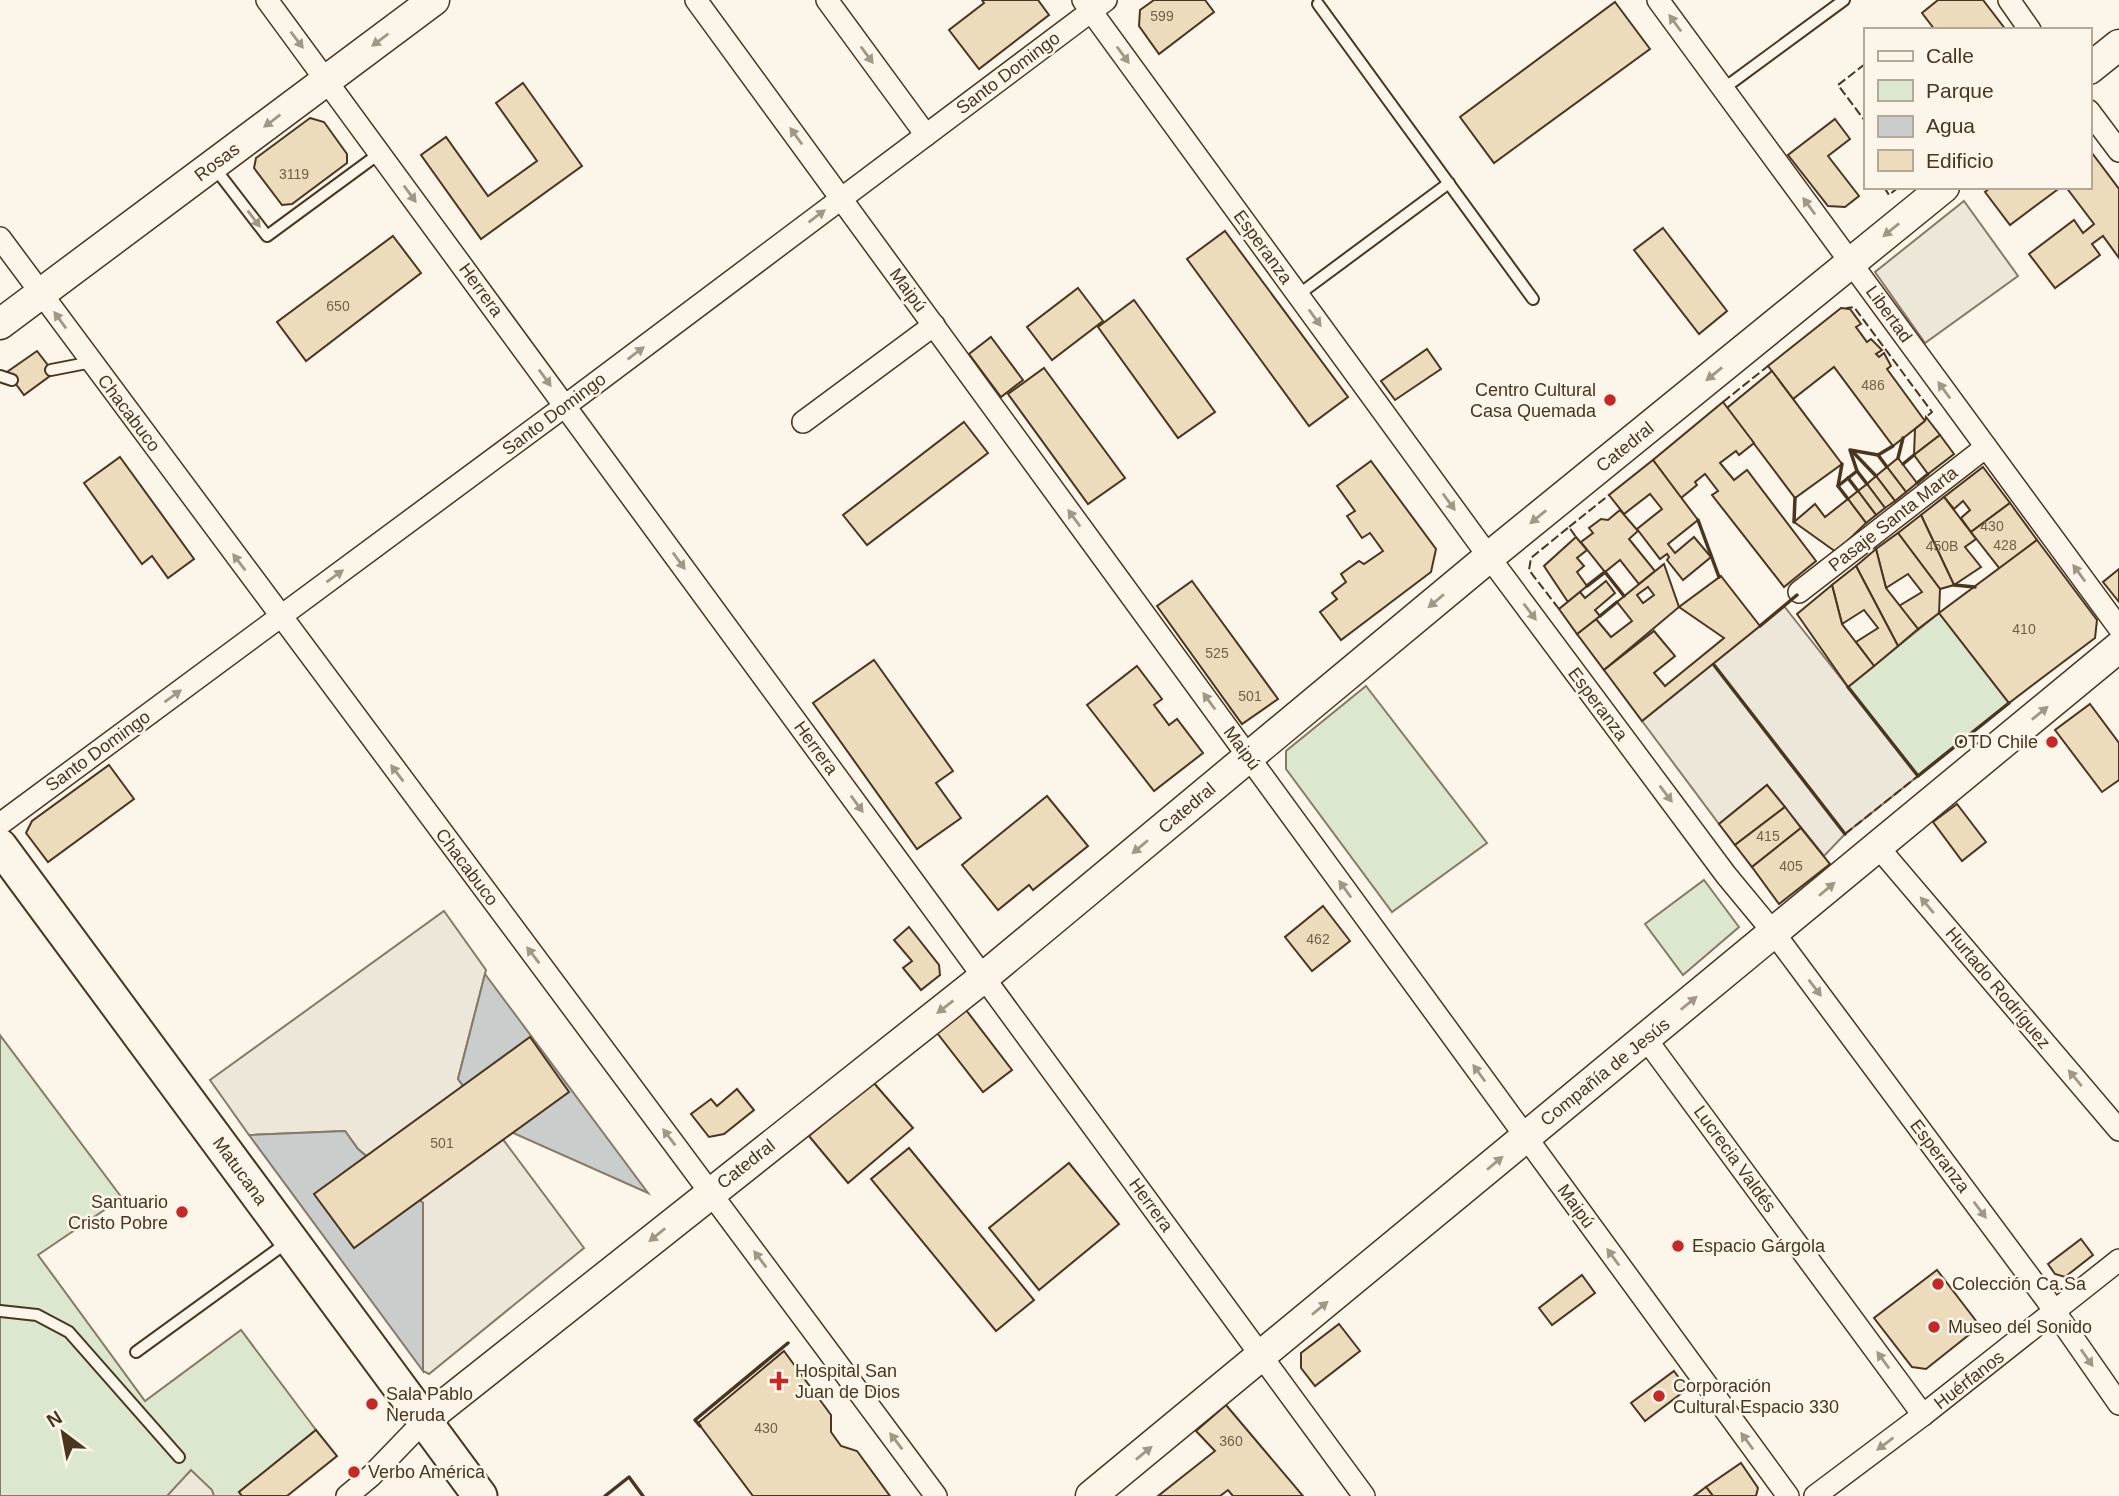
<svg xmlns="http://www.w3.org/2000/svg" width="2119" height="1496" viewBox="0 0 2119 1496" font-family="Helvetica,sans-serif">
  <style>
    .green { fill: #dce7d0; stroke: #887966; stroke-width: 2 }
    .parking { fill: #ede7d9; stroke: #887966; stroke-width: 2 }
    .water { fill: #c9cecd; stroke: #887966; stroke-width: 2 }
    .building { fill: #ecdcbc; stroke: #4a3520; stroke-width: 2; fill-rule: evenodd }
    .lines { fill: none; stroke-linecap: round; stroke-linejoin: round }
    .lane-casing { stroke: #4a3520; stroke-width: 14 }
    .street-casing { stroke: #4a3520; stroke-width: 24 }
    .secondary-casing { stroke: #4a3520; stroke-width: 33 }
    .primary-casing { stroke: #4a3520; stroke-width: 37 }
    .lane { stroke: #fbf6e9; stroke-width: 10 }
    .street { stroke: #fbf6e9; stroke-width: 21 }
    .secondary { stroke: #fbf6e9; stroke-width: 30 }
    .primary { stroke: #fbf6e9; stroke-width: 33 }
    .fence { stroke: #4a3520; stroke-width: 2; stroke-dasharray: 9 3.5; stroke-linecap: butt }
    .wall { stroke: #4a3520; stroke-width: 3.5 }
    .oneway { fill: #a29684 }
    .poi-dot { fill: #c62828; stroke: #fbf6e9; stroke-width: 2.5 }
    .labels { text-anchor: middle; stroke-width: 5; stroke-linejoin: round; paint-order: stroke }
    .number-label { font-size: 14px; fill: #725f47 }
    .street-label { font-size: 18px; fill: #4a3520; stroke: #fbf6e9 }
    .poi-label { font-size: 18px; fill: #4a3520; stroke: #fbf6e9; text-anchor: start }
  </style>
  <rect width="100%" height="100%" fill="#fbf6e9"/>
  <g class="green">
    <polygon points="1939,613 2009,703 1918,776 1848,687"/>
    <polygon points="1366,686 1487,843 1392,912 1286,769 1286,751"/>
    <polygon points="1704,880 1739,927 1683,975 1645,924"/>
    <polygon points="0,1035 122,1198 38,1255 145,1401 241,1330 316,1430 239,1492 242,1496 0,1496"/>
  </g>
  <g class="parking">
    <polygon points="1964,201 2018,276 1925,343 1875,272"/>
    <polygon points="1784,606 1918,776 1845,834 1824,856 1767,785 1719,824 1642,721"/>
    <polygon points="444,911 486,970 458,1079 584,1248 429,1374 423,1371 423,1203 358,1149 345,1131 249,1135 210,1080"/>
    <polygon points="191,1470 212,1490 214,1496 167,1496"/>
  </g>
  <g class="water">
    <polygon points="485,974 648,1193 491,1123 458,1079"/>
    <polygon points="345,1131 358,1149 423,1203 423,1371 249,1135"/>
  </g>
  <g class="building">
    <polygon points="982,0 1038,0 1049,15 979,69 949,30 984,3"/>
    <polygon points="1154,0 1205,0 1214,12 1159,54 1139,26 1140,10"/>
    <polygon points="1938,0 1983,0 2006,30 1935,30 1922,13"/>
    <polygon points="1615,2 1650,49 1494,163 1460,117"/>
    <polygon points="523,83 582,166 481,239 421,155 446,137 488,196 537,161 496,103"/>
    <polygon points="310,118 324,122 347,154 347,163 292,204 282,205 254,168 256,158"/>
    <polygon points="1835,119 1850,139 1828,156 1859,196 1845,207 1828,206 1788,155"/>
    <polygon points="2089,149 2119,189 2119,258 2103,236 2092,244 2100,255 2055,288 2029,254 2074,220 2083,233 2094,224 2066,187 2089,187"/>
    <polygon points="1991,187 2061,187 2010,225 1985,192"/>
    <polygon points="1663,228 1727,311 1699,334 1634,250"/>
    <polygon points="1225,231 1348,397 1309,426 1187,259"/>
    <polygon points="393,236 421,273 306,361 277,322"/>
    <polygon points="1078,288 1103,321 1052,360 1027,327"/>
    <polygon points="1134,300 1215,412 1178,438 1098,327"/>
    <polygon points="1841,308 1850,309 1861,324 1856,327 1867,342 1871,339 1882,350 1876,354 1879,357 1884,353 1891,366 1887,369 1925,421 1893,446 1834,367 1793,399 1768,366"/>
    <polygon points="991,337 1023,380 1001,397 969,354"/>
    <polygon points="1427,349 1441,369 1395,400 1381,381"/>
    <polygon points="37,351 54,373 24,395 7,372"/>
    <polygon points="1044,368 1125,478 1088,504 1008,394"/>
    <polygon points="1772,371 1842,464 1795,498 1727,408"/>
    <polygon points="1723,402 1754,443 1739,455 1736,451 1720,463 1734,480 1747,470 1816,561 1784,587 1712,495 1718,491 1705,474 1695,482 1697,485 1681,498 1653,460"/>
    <polygon points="1926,417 1940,435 1914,455 1915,429 1925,421"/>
    <polygon points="964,422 988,453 867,545 843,515"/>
    <polygon points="1940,435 1954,454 1928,474 1914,455"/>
    <polygon points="120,457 194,559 168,578 152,556 142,564 84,483"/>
    <polygon points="1898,458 1917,483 1906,492 1887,467"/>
    <polygon points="1653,460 1698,520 1668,544 1675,553 1694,537 1711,557 1683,580 1667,560 1669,557 1667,554 1660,559 1637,529 1662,509 1650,494 1624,514 1609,495"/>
    <polygon points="1371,461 1436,549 1431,572 1341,640 1320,612 1337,599 1332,593 1346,582 1341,574 1359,561 1364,564 1383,551 1370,533 1362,538 1347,516 1355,511 1337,486"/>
    <polygon points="1887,467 1906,492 1895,501 1876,476"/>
    <polygon points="1983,467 2010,503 1971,532 1961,518 1970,510 1963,501 1954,509 1944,497"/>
    <polygon points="1876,476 1895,501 1885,508 1867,484"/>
    <polygon points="1867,484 1885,508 1876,515 1858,491"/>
    <polygon points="1858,491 1876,515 1866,523 1848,499"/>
    <polygon points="1944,497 1976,539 1965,547 1981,567 1954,585 1921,515"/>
    <polygon points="1848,499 1866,523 1836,552 1794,522 1815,504 1825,517"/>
    <polygon points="2010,503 2037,540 2000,569 1971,532"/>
    <polygon points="1620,510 1638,531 1629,539 1655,571 1639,584 1620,560 1605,572 1581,542 1593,533 1589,528 1601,519 1608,520"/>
    <polygon points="1921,515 1954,585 1940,589 1898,533"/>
    <polygon points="1898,533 1940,589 1939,613 1918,629 1899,606 1922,592 1908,574 1886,588 1876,549"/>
    <polygon points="1576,537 1587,550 1577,558 1584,566 1577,572 1587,586 1568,602 1544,566"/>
    <polygon points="2037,540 2097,620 2095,638 2009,703 1939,613"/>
    <polygon points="1876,549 1886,588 1918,629 1898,646 1856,566"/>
    <path d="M1664,564L1679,607L1604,670L1577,634L1596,619L1611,637L1632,621L1617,602ZM1648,587L1654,595L1643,603L1637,595Z"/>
    <polygon points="1856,566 1898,646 1874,666 1856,642 1878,628 1864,610 1842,624 1832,585"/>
    <polygon points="2119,569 2119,602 2103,582"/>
    <polygon points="1721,576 1760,626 1642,721 1604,670 1654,631 1675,656 1654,673 1665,686 1724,638 1679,607"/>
    <polygon points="1192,581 1278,699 1242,724 1157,606"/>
    <polygon points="1606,581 1615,593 1595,610 1600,616 1577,634 1559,609 1580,592 1585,598"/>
    <polygon points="1832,585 1842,624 1874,666 1848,687 1797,614"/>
    <polygon points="874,660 953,771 936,783 961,818 917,849 813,703"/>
    <polygon points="1137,666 1162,699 1154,705 1169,725 1177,719 1203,753 1154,791 1087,705"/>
    <polygon points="2090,704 2119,743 2119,780 2102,792 2055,730"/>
    <polygon points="109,765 134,799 48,862 26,833 32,821"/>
    <polygon points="1767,785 1785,807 1735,845 1719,824"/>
    <polygon points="1047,796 1088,846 1033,890 1029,885 998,910 962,865"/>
    <polygon points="1957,804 1986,842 1962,861 1933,822"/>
    <polygon points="1785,807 1801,828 1752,867 1735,845"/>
    <polygon points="1801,828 1830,864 1779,904 1752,867"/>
    <polygon points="1323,906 1350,941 1312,971 1285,937"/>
    <polygon points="909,927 939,965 940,975 921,990 903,968 912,961 894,940"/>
    <polygon points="963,1006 1012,1070 983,1092 934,1029"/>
    <polygon points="530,1037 569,1092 354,1248 314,1194"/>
    <polygon points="873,1082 913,1128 848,1183 809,1136"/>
    <polygon points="737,1089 754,1110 724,1134 709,1137 691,1114 711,1099 717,1106"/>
    <polygon points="909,1148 1034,1300 996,1331 871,1179"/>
    <polygon points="1069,1163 1119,1224 1039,1290 989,1228"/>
    <polygon points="2081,1239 2093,1255 2065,1277 2055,1274 2048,1264"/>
    <polygon points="1937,1270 1980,1326 1926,1369 1912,1367 1874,1318"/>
    <polygon points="1582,1275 1595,1293 1552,1325 1539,1308"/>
    <polygon points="1339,1324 1360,1351 1315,1386 1301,1368 1301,1353"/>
    <polygon points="784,1351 831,1415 831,1432 841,1446 857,1451 890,1496 753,1496 698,1423"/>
    <polygon points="1674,1371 1687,1389 1645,1421 1631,1403"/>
    <polygon points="1226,1405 1303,1496 1233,1496 1228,1490 1220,1496 1158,1496 1215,1451 1196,1431"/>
    <polygon points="316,1430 337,1456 287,1496 242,1496 239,1492"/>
    <polygon points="1741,1463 1758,1488 1756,1496 1713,1496 1706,1487"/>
    <polygon points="1706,1487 1713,1496 1694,1496"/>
  </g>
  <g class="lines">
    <defs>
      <g id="lane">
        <polyline points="1318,4 1533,299"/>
        <polyline points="1723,89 1844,0"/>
        <polyline points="214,167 267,236 380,153"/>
        <polyline points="1298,295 1449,183"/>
        <polyline points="51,370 92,362"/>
        <polyline points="0,376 12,380"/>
        <polyline points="0,1311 37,1315 69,1332 179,1457"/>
        <polyline points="136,1352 289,1241"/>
      </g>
      <g id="street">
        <polyline points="267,0 1364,1496"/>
        <polyline points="696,0 1788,1496"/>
        <polyline points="827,0 926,135"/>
        <polyline points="1083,0 1489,557 1726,875 1774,933 2046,1299 2119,1404"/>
        <polyline points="1658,0 2119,628"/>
        <polyline points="2009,0 2030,30"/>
        <polyline points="2089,111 2119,151"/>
        <polyline points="0,238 936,1496"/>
        <polyline points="803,422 934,325"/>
        <polyline points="1799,592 1986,447"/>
        <polyline points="0,824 565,406 1106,0"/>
        <polyline points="1878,847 2119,1130"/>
        <polyline points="1646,1039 1923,1415"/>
        <polyline points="347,1496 371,1476 425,1420"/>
        <polyline points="1815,1496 1923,1415 2119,1260"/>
      </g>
      <g id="secondary">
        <polyline points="2089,69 2119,45"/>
        <polyline points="0,324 434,0"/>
        <polyline points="425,1420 984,977 1489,557 1944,187"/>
        <polyline points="1091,1496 2119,647"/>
      </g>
      <polyline id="primary" points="0,846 480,1496"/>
    </defs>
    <use href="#lane" class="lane-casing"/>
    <use href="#street" class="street-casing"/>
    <use href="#secondary" class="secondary-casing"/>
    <use href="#primary" class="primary-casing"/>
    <use href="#lane" class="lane"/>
    <use href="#street" class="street"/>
    <use href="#secondary" class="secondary"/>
    <use href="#primary" class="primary"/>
    <g class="fence">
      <polyline points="1865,64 1838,85 1865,121"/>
      <polyline points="1884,187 1889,195 1899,187"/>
      <polyline points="1850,309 1847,308 1854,307 1932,412 1926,417"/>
      <polyline points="1723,402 1768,366"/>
      <polyline points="1569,527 1609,495"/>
      <polyline points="1559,609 1529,570 1531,558 1569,527 1576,537"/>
      <polyline points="1845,834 1918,776"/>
    </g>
    <g class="wall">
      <polyline points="1852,451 1876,476"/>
      <polyline points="1878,455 1887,467"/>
      <polyline points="1898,458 1903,438"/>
      <polyline points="1842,464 1838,486 1848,499"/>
      <polyline points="1903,464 1914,455"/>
      <polyline points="1857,471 1867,484"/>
      <polyline points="1848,478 1858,491"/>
      <polyline points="1917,483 1928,474"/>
      <polyline points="1838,486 1857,471 1850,450 1878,455 1893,446"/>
      <polyline points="1698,520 1719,577"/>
      <polyline points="1794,522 1795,498"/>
      <polyline points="1954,585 1975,587"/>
      <polyline points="1587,586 1605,572 1624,596"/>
      <polyline points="1600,616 1617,602"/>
      <polyline points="1760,626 1797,595"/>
      <polyline points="1714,665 1845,834"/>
      <polyline points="1848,687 1918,776 2009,703"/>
      <polyline points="700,1426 695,1420 788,1343"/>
      <polyline points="605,1496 629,1477 643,1496"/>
    </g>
  </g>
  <defs><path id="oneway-solid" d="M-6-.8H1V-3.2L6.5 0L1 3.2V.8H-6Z" transform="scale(1.75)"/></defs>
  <g class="oneway">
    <use href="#oneway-solid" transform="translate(1675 23) rotate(-126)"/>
    <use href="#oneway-solid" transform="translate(297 40) rotate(53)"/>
    <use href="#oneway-solid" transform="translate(380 40) rotate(143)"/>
    <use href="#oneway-solid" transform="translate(867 55) rotate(54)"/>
    <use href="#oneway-solid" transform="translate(1123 55) rotate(54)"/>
    <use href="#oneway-solid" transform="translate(272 121) rotate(143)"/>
    <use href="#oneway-solid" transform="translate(796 136) rotate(-126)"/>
    <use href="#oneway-solid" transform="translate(410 194) rotate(54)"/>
    <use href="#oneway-solid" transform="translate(1809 206) rotate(-126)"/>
    <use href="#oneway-solid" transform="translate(817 216) rotate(-37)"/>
    <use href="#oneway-solid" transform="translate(254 219) rotate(53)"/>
    <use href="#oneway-solid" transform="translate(1891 230) rotate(141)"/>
    <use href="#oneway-solid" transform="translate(1315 318) rotate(54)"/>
    <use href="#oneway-solid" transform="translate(60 320) rotate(-126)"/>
    <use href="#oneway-solid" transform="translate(636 353) rotate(-37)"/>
    <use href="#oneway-solid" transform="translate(1714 374) rotate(141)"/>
    <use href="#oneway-solid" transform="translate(545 378) rotate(54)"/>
    <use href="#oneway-solid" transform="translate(1944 390) rotate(-126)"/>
    <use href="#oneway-solid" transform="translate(1449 502) rotate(54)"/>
    <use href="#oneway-solid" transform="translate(1538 517) rotate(141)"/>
    <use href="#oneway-solid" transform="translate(1074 518) rotate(-126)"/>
    <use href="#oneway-solid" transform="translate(679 561) rotate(54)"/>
    <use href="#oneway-solid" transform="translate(239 562) rotate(-127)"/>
    <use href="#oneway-solid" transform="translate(2079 573) rotate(-126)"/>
    <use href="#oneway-solid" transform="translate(335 576) rotate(-36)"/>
    <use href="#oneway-solid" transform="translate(1436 601) rotate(140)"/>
    <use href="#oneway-solid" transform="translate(1530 612) rotate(53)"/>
    <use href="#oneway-solid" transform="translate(173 696) rotate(-36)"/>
    <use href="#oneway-solid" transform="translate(1209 701) rotate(-126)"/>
    <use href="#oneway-solid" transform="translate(2040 713) rotate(-39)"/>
    <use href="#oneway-solid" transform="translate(397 773) rotate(-127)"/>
    <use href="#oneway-solid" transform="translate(1666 794) rotate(53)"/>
    <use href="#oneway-solid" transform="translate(857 804) rotate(54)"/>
    <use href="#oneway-solid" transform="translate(1140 847) rotate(140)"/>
    <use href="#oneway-solid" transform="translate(1345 889) rotate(-126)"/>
    <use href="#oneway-solid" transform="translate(1827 889) rotate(-40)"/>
    <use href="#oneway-solid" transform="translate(1927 905) rotate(-130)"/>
    <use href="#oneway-solid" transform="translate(533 955) rotate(-127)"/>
    <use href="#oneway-solid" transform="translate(1815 988) rotate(53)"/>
    <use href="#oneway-solid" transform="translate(1689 1003) rotate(-39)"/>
    <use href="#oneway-solid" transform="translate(945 1007) rotate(142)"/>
    <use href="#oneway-solid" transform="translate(1479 1073) rotate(-126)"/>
    <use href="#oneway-solid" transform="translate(2075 1078) rotate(-130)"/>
    <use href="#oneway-solid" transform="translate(669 1137) rotate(-127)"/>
    <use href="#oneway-solid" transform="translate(1495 1163) rotate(-40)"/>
    <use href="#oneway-solid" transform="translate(1980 1210) rotate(53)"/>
    <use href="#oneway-solid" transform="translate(657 1235) rotate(141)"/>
    <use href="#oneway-solid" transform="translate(1613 1257) rotate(-126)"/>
    <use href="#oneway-solid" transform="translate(760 1259) rotate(-127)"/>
    <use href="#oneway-solid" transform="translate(1320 1308) rotate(-40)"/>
    <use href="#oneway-solid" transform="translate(2087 1358) rotate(55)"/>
    <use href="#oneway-solid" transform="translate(1883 1360) rotate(-126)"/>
    <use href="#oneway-solid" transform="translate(896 1441) rotate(-127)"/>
    <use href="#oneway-solid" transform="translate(1747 1441) rotate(-126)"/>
    <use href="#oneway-solid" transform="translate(1885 1444) rotate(143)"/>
    <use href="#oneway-solid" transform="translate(1144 1453) rotate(-39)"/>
  </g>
  <g class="poi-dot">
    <circle cx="1610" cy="400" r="7"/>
    <circle cx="2052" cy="742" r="7"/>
    <circle cx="182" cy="1212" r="7"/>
    <circle cx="1678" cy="1246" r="7"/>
    <circle cx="1938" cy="1284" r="7"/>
    <circle cx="1934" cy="1327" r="7"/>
    <path d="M775.5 1370.5h7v7h7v7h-7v7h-7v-7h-7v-7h7z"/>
    <circle cx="1659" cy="1396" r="7"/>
    <circle cx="372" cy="1404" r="7"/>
    <circle cx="354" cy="1472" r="7"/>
  </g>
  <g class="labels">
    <g class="number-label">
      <text x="1162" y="21">599</text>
      <text x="294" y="179">3119</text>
      <text x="338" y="311">650</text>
      <text x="1873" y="390">486</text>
      <text x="1992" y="531">430</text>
      <text x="2005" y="550">428</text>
      <text x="1942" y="551">450B</text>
      <text x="2024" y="634">410</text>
      <text x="1217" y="658">525</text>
      <text x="1250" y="701">501</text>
      <text x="1768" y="841">415</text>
      <text x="1791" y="871">405</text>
      <text x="1318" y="944">462</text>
      <text x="442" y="1148">501</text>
      <text x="766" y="1433">430</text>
      <text x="1231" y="1446">360</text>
    </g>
    <g class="street-label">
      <text transform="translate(1008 73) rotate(-37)" y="6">Santo Domingo</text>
      <text transform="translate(217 162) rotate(-37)" y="6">Rosas</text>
      <text transform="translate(1263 247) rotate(54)" y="6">Esperanza</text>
      <text transform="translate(481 290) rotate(54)" y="6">Herrera</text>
      <text transform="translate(908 290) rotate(54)" y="6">Maipú</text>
      <text transform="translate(1889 314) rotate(54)" y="6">Libertad</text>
      <text transform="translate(129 413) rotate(53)" y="6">Chacabuco</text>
      <text transform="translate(554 414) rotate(-37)" y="6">Santo Domingo</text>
      <text transform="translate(1625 447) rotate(-39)" y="6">Catedral</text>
      <text transform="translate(1893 519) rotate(-38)" y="6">Pasaje Santa Marta</text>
      <text transform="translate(1598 704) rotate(53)" y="6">Esperanza</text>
      <text transform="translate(816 748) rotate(54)" y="6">Herrera</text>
      <text transform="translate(1242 748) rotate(54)" y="6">Maipú</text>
      <text transform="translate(98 751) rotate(-36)" y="6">Santo Domingo</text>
      <text transform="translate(1187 808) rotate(-40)" y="6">Catedral</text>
      <text transform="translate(467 867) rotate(53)" y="6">Chacabuco</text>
      <text transform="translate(1998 988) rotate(50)" y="6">Hurtado Rodríguez</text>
      <text transform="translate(1605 1072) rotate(-39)" y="6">Compañía de Jesús</text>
      <text transform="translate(1940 1156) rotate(53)" y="6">Esperanza</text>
      <text transform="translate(1735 1159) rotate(54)" y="6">Lucrecia Valdés</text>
      <text transform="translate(746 1164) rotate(-38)" y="6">Catedral</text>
      <text transform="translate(240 1171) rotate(54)" y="6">Matucana</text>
      <text transform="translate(1151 1205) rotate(54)" y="6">Herrera</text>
      <text transform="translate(1576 1206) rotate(54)" y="6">Maipú</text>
      <text transform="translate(1969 1380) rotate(-38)" y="6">Huérfanos</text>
    </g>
    <g class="poi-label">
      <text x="1596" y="396" text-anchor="end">Centro Cultural<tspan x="1596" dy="21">Casa Quemada</tspan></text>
      <text x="2038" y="748" text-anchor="end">OTD Chile</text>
      <text x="168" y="1208" text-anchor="end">Santuario<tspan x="168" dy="21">Cristo Pobre</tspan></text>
      <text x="1692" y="1252">Espacio Gárgola</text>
      <text x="1952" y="1290">Colección Ca.Sa</text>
      <text x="1948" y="1333">Museo del Sonido</text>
      <text x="795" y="1377">Hospital San<tspan x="795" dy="21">Juan de Dios</tspan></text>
      <text x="1673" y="1392">Corporación<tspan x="1673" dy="21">Cultural Espacio 330</tspan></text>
      <text x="386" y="1400">Sala Pablo<tspan x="386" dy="21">Neruda</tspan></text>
      <text x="368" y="1478">Verbo América</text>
    </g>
  </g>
  <rect x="1864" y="28" width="228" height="161" fill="#fbf6e9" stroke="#b4a999" stroke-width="2"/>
  <rect x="1878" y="51" width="35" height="10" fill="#fbf6e9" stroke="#b4a999" stroke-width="2"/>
  <text x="1926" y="63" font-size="21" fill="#4a3520">Calle</text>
  <rect x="1878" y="80" width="35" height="21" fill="#dce7d0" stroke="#b4a999" stroke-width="2"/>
  <text x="1926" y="98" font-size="21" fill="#4a3520">Parque</text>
  <rect x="1878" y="116" width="35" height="21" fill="#c9cecd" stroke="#b4a999" stroke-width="2"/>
  <text x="1926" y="133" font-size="21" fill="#4a3520">Agua</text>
  <rect x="1878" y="150" width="35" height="21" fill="#ecdcbc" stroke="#b4a999" stroke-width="2"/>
  <text x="1926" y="168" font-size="21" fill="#4a3520">Edificio</text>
  <g transform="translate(63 1433) rotate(328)" stroke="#fbf6e9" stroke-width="5" paint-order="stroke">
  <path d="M0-5L12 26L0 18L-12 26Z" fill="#4a3520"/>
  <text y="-10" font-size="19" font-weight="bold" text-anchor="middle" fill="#4a3520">N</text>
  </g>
</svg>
